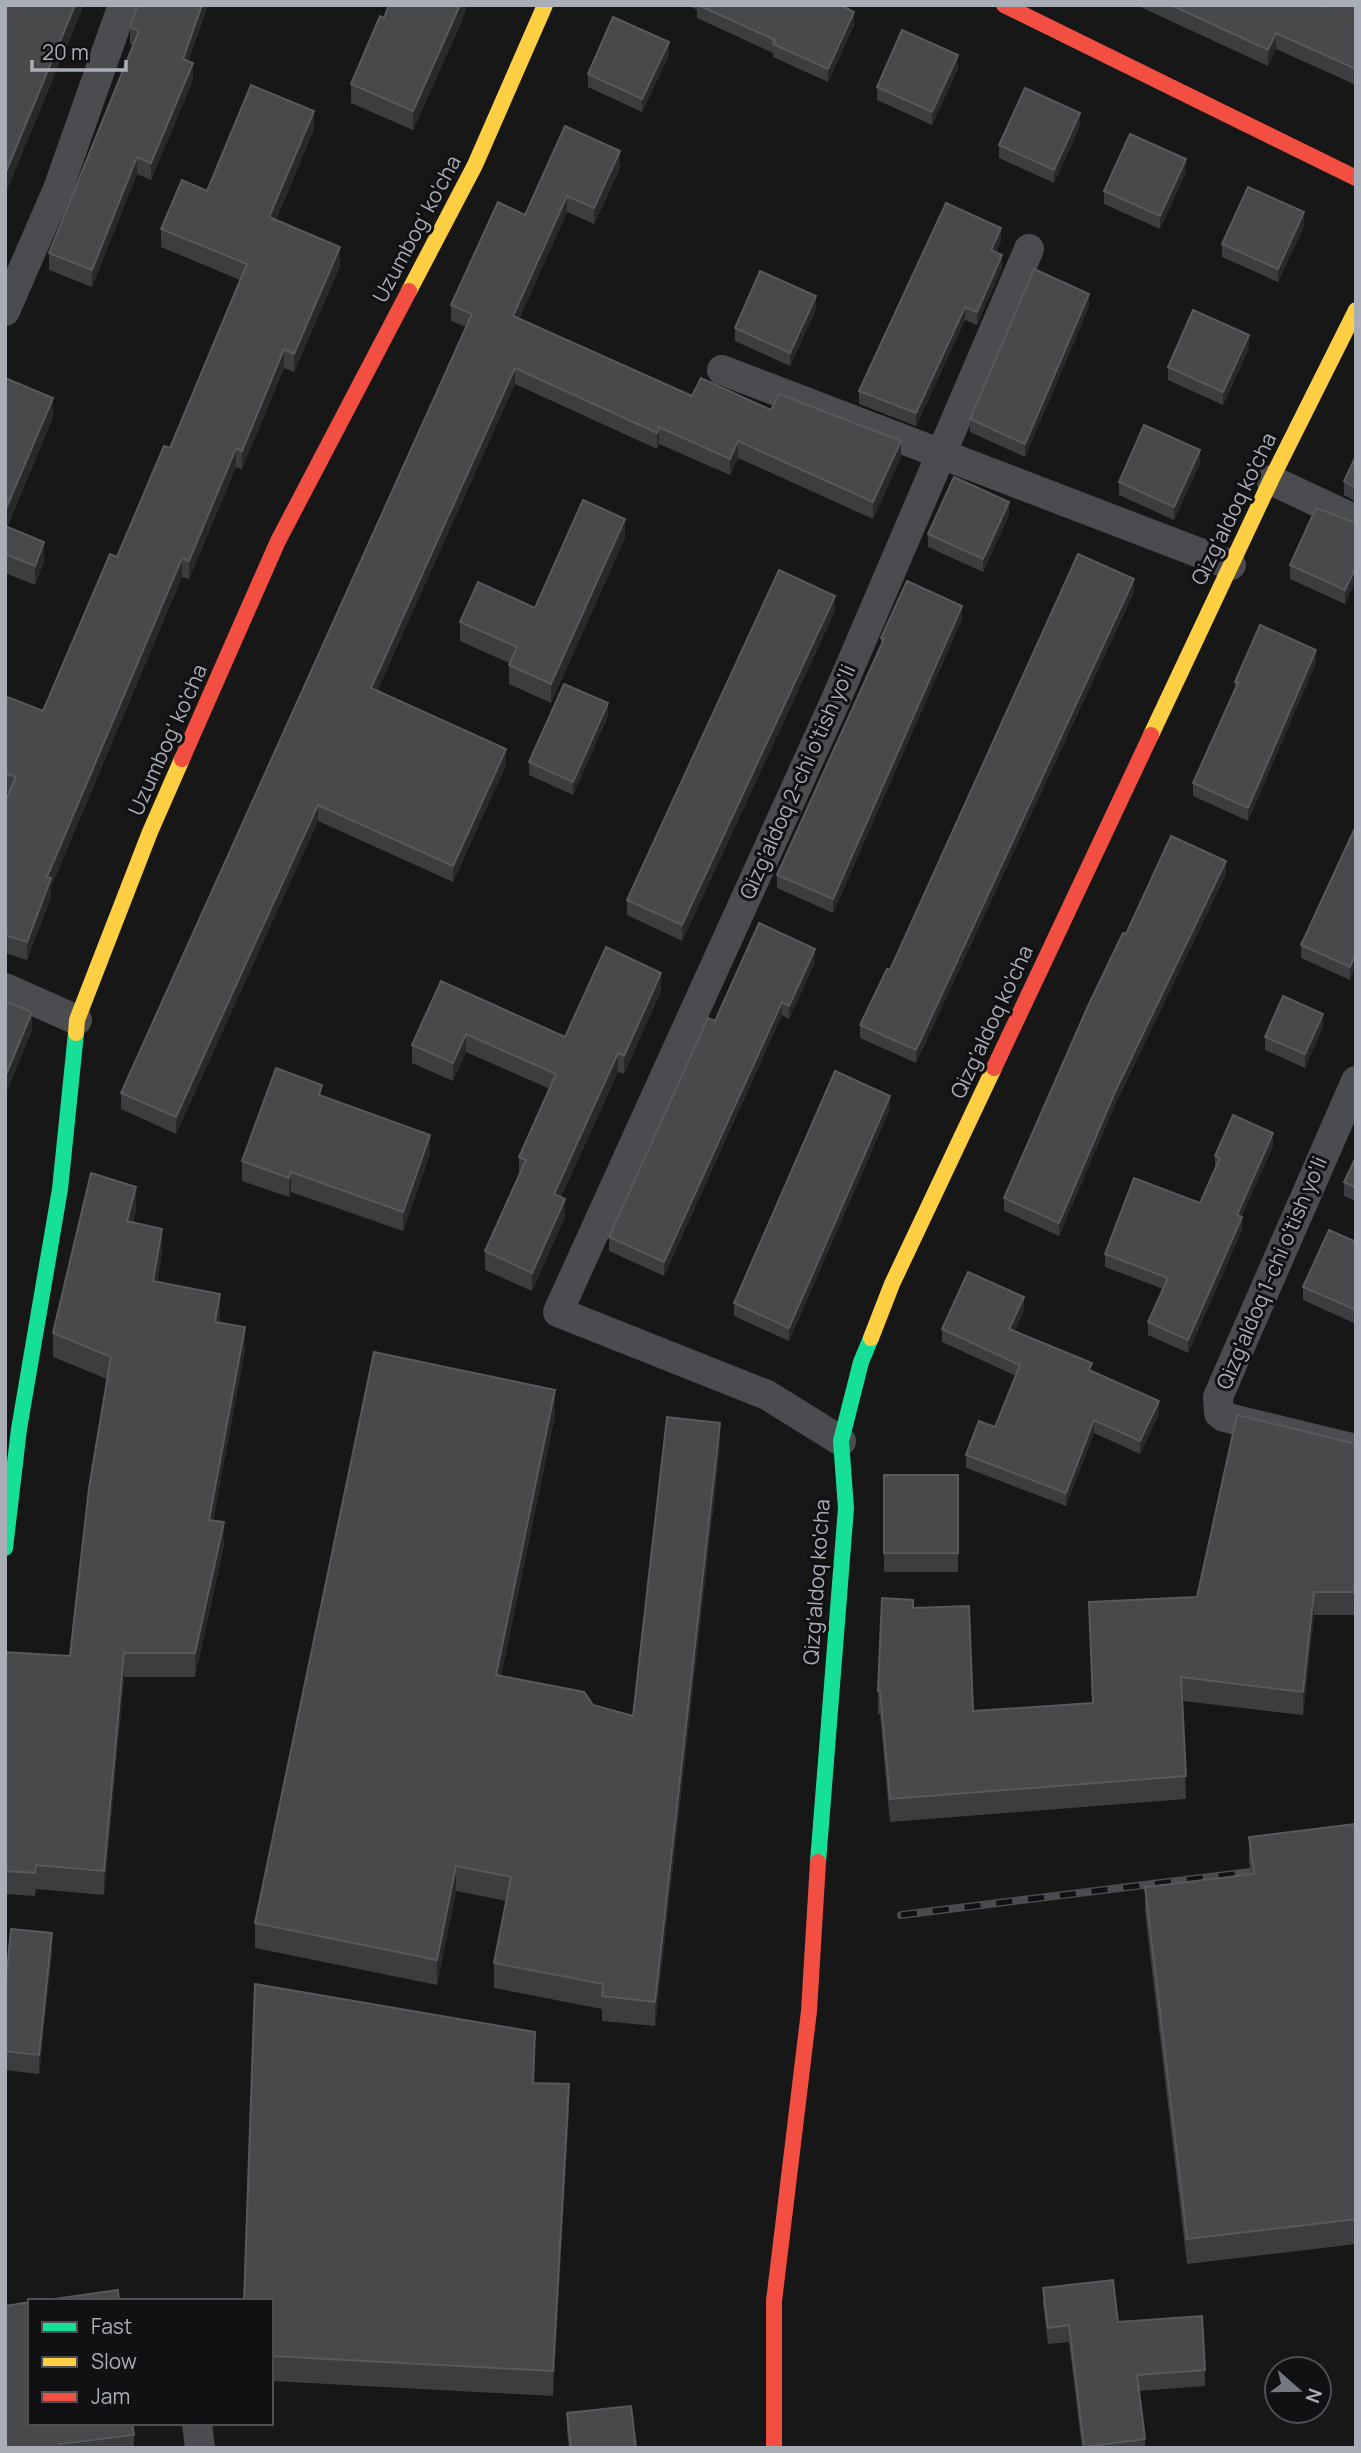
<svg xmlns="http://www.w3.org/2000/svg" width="1361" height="2453" viewBox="0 0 1361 2453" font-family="Manrope,sans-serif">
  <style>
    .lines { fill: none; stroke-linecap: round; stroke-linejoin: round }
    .street { stroke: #4b4c50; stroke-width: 30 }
    .fast { stroke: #16e098; stroke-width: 16 }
    .slow { stroke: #ffcf43; stroke-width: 16 }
    .jam { stroke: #f24e42; stroke-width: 16 }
    .rail-casing { stroke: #4b4c4f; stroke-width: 8 }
    .rail { stroke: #111113; stroke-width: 5; stroke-dasharray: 16; stroke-linecap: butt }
    .wall { fill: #3d3d3f }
    .shaded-wall { fill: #29292a }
    .building { fill: #49494c; stroke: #58595d; stroke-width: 2 }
    .labels { text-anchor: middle; stroke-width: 6; stroke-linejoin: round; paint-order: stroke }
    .street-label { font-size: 21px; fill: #a8adb8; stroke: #111113 }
  </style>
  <rect width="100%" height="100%" fill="#171717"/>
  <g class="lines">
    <g class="street">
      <polyline points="5,311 58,189 123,5"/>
      <polyline points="722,370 1231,565"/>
      <polyline points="1271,480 1356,520"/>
      <polyline points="5,988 77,1020"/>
      <polyline points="1356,1081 1218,1397 1219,1413 1224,1417 1356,1449"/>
      <polyline points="841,1441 767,1395 558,1312 834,704 1029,249"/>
      <polyline points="197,2423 200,2448"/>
    </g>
    <g class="fast">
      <polyline points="5,1548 19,1429 60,1189 76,1033"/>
      <polyline points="818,1862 846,1508 841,1441 861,1362 871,1338"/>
    </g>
    <g class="slow">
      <polyline points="409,291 475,165 545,5"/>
      <polyline points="1151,735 1271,480 1356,310"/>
      <polyline points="76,1033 77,1020 150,832 182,759"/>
      <polyline points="871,1338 892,1284 994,1068"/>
    </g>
    <g class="jam">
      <polyline points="1004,5 1356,178"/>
      <polyline points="182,759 278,541 409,291"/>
      <polyline points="994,1068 1151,735"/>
      <polyline points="774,2448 774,2301 809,2011 818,1862"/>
    </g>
    <defs>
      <polyline id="rail" points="901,1915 1250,1872"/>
    </defs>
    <use href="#rail" class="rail-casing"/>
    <use href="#rail" class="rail"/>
  </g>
  <g class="wall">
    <polygon points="138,5 208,5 188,61 193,80 151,180 137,174 92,287 49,270 49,253 133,45 130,44 130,27"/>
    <polygon points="389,5 467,5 461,23 413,130 351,103 351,84 384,18"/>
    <polygon points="688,5 840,5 854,25 828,82 773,57 773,53 697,18 697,10"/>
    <polygon points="1136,5 1322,5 1327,7 1356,5 1356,85 1276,49 1268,66"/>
    <polygon points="669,55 642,112 588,87 588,74"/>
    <polygon points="958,68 932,125 877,100 877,87"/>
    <polygon points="1080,126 1054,183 999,158 999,145"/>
    <polygon points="314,129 276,220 340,266 294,372 284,368 242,469 236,467 189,579 182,577 51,887 51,897 27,960 5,953 5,802 9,793 5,791 5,696 43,711 170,448 240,280 161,247 161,229 207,191"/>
    <polygon points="620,168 594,224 567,212 519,319 692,396 771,410 901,457 873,519 738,458 730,475 659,444 657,449 515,384 377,691 506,765 453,882 318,821 176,1134 121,1109 121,1093 466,327 451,321 451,305 525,215"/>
    <polygon points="1186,172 1160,229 1104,204 1104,191"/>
    <polygon points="1304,226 1278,282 1222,257 1222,244"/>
    <polygon points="1001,241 996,252 1002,268 977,325 965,320 916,426 859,404 859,391"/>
    <polygon points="1089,307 1025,457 970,432 970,419"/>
    <polygon points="816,309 790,366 735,341 735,328"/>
    <polygon points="1249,348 1223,405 1168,380 1168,367"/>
    <polygon points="5,378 53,417 7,527 44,561 35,585 5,573"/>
    <polygon points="1356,456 1356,502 1344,495 1344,481"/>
    <polygon points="1200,463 1174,520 1119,495 1119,482"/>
    <polygon points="1009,515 983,572 928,547 928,534"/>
    <polygon points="1356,523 1345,604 1290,579 1290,565"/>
    <polygon points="625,538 551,703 509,684 509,663 460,641 460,622 535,608"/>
    <polygon points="1134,592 916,1063 860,1038 860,1025 890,970"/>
    <polygon points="835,611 682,941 627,915 627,900"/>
    <polygon points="962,619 833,913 777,888 777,875 881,646 881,638"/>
    <polygon points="1316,663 1248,821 1193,796 1193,783 1235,690 1235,682"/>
    <polygon points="608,716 573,795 529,775 529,762"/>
    <polygon points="1356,826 1350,980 1301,958 1301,945"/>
    <polygon points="1226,874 1115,1105 1059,1236 1004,1211 1004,1198 1126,934"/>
    <polygon points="815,962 789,1019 782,1015 664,1276 609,1251 609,1237 715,1021"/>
    <polygon points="441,981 565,1037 661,991 624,1074 618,1072 561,1197 565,1217 532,1291 485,1270 485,1251 519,1176 519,1157 550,1089 466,1052 453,1081 412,1063 412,1045"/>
    <polygon points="1323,1027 1305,1068 1265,1050 1265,1037"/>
    <polygon points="322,1096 430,1154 403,1231 291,1192 289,1197 242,1181 242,1161"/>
    <polygon points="890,1109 789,1341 734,1316 734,1303"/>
    <polygon points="1273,1146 1241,1217 1242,1230 1188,1353 1148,1335 1148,1322 1163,1289 1105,1267 1105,1254 1200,1203 1215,1169 1215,1156"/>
    <polygon points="1356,1157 1356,1201 1344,1196 1344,1182"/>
    <polygon points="136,1210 133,1223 162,1252 157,1282 220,1318 220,1322 245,1350 213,1521 224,1545 195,1677 124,1677 104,1895 36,1889 35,1896 5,1894 5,1652 70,1656 107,1379 53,1357 53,1333"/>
    <polygon points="1356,1242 1356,1324 1303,1300 1303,1287"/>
    <polygon points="1024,1311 1014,1331 1092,1371 1159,1414 1140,1454 1094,1433 1066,1506 966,1468 966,1455 995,1427 1016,1376 942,1342 942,1329"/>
    <polygon points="555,1415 501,1676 593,1705 633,1716 720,1447 655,2026 602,2021 602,2009 494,1988 494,1963 507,1901 456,1891 437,1985 255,1948 255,1923"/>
    <polygon points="1356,1442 1356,1615 1314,1615 1303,1715 1183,1701 1186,1799 890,1822 880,1714 878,1714 878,1691 913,1608 973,1711 1092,1703 1089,1602 1197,1597 1352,1443"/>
    <rect x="884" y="1475" width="74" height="97"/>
    <polygon points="1356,1824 1356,2244 1187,2264 1145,1912 1145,1887 1251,1874 1249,1862 1249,1837"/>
    <polygon points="52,1952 39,2074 5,2070 5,1990"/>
    <polygon points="535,2032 534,2083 569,2109 553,2396 271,2381 271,2301"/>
    <polygon points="1043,2288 1118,2322 1205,2370 1205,2386 1139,2391 1145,2439 1145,2448 1082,2448 1069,2342 1048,2344 1043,2305"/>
    <polygon points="567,2413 636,2448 569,2448 567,2431"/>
    <polygon points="134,2435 134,2448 5,2448"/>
  </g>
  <g class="shaded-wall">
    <polygon points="75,5 84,5 5,195 5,174"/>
    <polygon points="202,5 208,5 183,76 183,59"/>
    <polygon points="460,5 467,5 461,23 413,130 413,111"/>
    <polygon points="854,12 854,25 828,82 828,69"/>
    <polygon points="1276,33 1276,49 1268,66 1268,50"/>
    <polygon points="669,42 669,55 642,112 642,99"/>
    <polygon points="958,55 958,68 932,125 932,112"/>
    <polygon points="193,63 193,80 151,180 151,163"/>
    <polygon points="314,111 314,129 269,236 269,217"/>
    <polygon points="1080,113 1080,126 1054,183 1054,170"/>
    <polygon points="620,151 620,168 594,224 594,208"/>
    <polygon points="137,157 137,174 92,287 92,270"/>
    <polygon points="1186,159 1186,172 1160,229 1160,216"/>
    <polygon points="567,196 567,212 513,332 513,316"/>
    <polygon points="1304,212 1304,226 1278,282 1278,269"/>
    <polygon points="1001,228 1001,241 991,263 991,250"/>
    <polygon points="340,247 340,266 294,372 294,354"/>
    <polygon points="1002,255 1002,268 977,325 977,312"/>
    <polygon points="1089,294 1089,307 1025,457 1025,444"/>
    <polygon points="816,296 816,309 790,366 790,353"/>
    <polygon points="965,307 965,320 916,426 916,413"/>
    <polygon points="1249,335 1249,348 1223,405 1223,392"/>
    <polygon points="284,349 284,368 242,469 242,451"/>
    <polygon points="515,368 515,384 371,704 371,688"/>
    <polygon points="53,398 53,417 5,530 5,511"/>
    <polygon points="659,427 659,444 657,449 657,433"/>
    <polygon points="738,441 738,458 730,475 730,459"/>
    <polygon points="901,441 901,457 873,519 873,502"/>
    <polygon points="236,448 236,467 189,579 189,561"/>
    <polygon points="1200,450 1200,463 1174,520 1174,507"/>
    <polygon points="1009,502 1009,515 983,572 983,559"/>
    <polygon points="625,519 625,538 551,703 551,684"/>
    <polygon points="44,542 44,561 35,585 35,566"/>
    <polygon points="182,558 182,577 51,887 51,897 27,960 27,942 47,877"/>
    <polygon points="1356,567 1356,581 1345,604 1345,590"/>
    <polygon points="1134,579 1134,592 916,1063 916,1050"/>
    <polygon points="835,596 835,611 682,941 682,925"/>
    <polygon points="962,606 962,619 833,913 833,899"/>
    <polygon points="1316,650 1316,663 1248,821 1248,808"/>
    <polygon points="608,703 608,716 573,795 573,782"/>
    <polygon points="506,749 506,765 453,882 453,866"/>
    <polygon points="318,805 318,821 176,1134 176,1117"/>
    <polygon points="1226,861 1226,874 1115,1105 1059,1236 1059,1223 1115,1092"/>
    <polygon points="815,949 815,962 789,1019 789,1006"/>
    <polygon points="1356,953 1356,966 1350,980 1350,967"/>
    <polygon points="661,973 661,991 624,1074 624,1056"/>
    <polygon points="782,1002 782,1015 664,1276 664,1262"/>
    <polygon points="32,1012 32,1031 5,1096 5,1077"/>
    <polygon points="1323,1014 1323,1027 1305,1068 1305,1054"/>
    <polygon points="466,1034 466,1052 453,1081 453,1063"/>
    <polygon points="618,1053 618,1072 554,1212 554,1194"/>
    <polygon points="890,1096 890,1109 789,1341 789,1328"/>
    <polygon points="1273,1133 1273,1146 1237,1228 1237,1215"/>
    <polygon points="430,1135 430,1154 403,1231 403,1212"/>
    <polygon points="291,1172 291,1192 289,1197 289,1178"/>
    <polygon points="136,1187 136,1210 127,1245 127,1221"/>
    <polygon points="565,1199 565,1217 532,1291 532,1273"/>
    <polygon points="1242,1217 1242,1230 1188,1353 1188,1340"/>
    <polygon points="162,1229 162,1252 153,1305 153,1281"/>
    <polygon points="220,1294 220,1318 215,1345 215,1322"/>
    <polygon points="1024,1297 1024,1311 1009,1342 1009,1329"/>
    <polygon points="245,1327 245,1350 209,1544 209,1520"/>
    <polygon points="555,1390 555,1415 496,1700 496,1675"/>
    <polygon points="1159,1401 1159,1414 1140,1454 1140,1441"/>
    <polygon points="1094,1420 1094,1433 1066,1506 1066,1493"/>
    <polygon points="720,1423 720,1447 655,2026 655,2002"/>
    <polygon points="224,1522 224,1545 195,1677 195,1653"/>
    <polygon points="1314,1592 1314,1615 1303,1715 1303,1692"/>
    <polygon points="124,1653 124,1677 104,1895 104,1871"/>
    <polygon points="456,1866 456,1891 437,1985 437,1960"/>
    <polygon points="52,1933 52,1952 39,2074 39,2055"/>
    <polygon points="569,2084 569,2109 553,2396 553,2371"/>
  </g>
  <g class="building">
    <polygon points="5,5 75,5 5,174"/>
    <polygon points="138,5 202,5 183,59 193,63 151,163 137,157 92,270 49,253 139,31 130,27"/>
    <polygon points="389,5 460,5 413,111 351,84 380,16 384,18"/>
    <polygon points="698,5 840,5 854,12 828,69 773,44 775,40"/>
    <polygon points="1171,5 1322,5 1327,7 1328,5 1356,5 1356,69 1276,33 1268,50"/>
    <polygon points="613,17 669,42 642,99 588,74"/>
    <polygon points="902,30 958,55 932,112 877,87"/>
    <polygon points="251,85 314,111 269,217 340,247 294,354 284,349 242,451 236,448 189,561 182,558 47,877 51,878 27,942 5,935 5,802 16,777 5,773 5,696 43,711 110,554 117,557 164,446 170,448 247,264 161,229 182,180 207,191"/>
    <polygon points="1025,88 1080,113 1054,170 999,145"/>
    <polygon points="565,126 620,151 594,208 567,196 513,316 692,396 701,378 771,410 779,394 901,441 873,502 738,441 730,459 659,427 657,433 515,368 371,688 506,749 479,809 453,866 318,805 176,1117 121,1093 472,314 451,305 498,202 525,215"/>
    <polygon points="1130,134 1186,159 1160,216 1104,191"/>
    <polygon points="1248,187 1304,212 1278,269 1222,244"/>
    <polygon points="946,203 1001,228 991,250 1002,255 977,312 965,307 916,413 859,391"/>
    <polygon points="1034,269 1089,294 1025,444 970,419"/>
    <polygon points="760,271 816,296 790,353 735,328"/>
    <polygon points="1193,310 1249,335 1223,392 1168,367"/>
    <polygon points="5,378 53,398 5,511"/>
    <polygon points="1144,425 1200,450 1174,507 1119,482"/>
    <polygon points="1356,456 1356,488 1344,481"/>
    <polygon points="954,477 1009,502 983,559 928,534"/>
    <polygon points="583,500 625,519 551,684 509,665 517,647 460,622 478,582 535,608"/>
    <polygon points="1316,508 1356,523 1356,567 1345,590 1290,565"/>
    <polygon points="5,526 44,542 35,566 5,554"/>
    <polygon points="1078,554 1134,579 916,1050 860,1025 887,969 890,970"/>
    <polygon points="779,570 835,596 682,925 627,900"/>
    <polygon points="907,581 962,606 833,899 777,875 884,639 881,638"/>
    <polygon points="1260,625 1316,650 1248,808 1193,783 1238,683 1235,682"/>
    <polygon points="564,684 608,703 573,782 529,762"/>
    <polygon points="1356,826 1356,953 1350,967 1301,945"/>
    <polygon points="1171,836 1226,861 1115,1092 1059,1223 1004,1198 1088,1006 1123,933 1126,934"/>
    <polygon points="759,923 815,949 789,1006 782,1002 664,1262 609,1237 708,1018 715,1021"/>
    <polygon points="606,947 661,973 624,1056 618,1053 554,1194 565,1199 532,1273 485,1251 526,1160 519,1157 556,1074 466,1034 453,1063 412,1045 441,981 565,1037"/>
    <polygon points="1283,996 1323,1014 1305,1054 1265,1037"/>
    <polygon points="5,1001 32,1012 5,1077"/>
    <polygon points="276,1068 322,1085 319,1095 430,1135 403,1212 291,1172 289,1178 242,1161"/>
    <polygon points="835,1071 890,1096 789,1328 734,1303"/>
    <polygon points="1233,1115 1273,1133 1237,1215 1242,1217 1188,1340 1148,1322 1168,1278 1105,1254 1134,1178 1200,1203 1220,1158 1215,1156"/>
    <polygon points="1356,1157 1356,1188 1344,1182"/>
    <polygon points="91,1173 136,1187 127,1221 162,1229 153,1281 220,1294 215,1322 245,1327 209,1520 224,1522 195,1653 124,1653 104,1871 36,1865 35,1873 5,1871 5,1652 70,1656 89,1488 111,1357 53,1333"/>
    <polygon points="1329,1230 1356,1242 1356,1310 1303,1287"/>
    <polygon points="968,1272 1024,1297 1009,1329 1092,1363 1089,1370 1159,1401 1140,1441 1094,1420 1066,1493 966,1455 979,1421 995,1427 1020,1365 942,1329"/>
    <polygon points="374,1352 555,1390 496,1675 584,1692 593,1705 633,1716 667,1417 720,1423 655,2002 602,1996 603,1984 494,1963 511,1877 456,1866 437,1960 255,1923"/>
    <polygon points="1237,1415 1352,1443 1356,1442 1356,1592 1314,1592 1303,1692 1181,1677 1186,1776 890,1799 880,1691 878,1691 882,1598 913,1600 913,1608 969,1606 973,1711 1093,1703 1089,1602 1197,1597"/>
    <rect x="884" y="1475" width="74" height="78"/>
    <polygon points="1356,1824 1356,2219 1187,2239 1145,1887 1254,1874 1249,1837"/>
    <polygon points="11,1929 52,1933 39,2055 5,2051 5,1990"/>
    <polygon points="255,1984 535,2032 533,2083 569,2084 553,2371 271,2356 271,2301 244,2301"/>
    <polygon points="1113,2280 1118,2322 1202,2316 1205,2370 1137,2375 1145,2439 1084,2447 1069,2325 1048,2328 1043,2288"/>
    <polygon points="118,2290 119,2301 41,2301"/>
    <polygon points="30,2302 30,2423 132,2423 134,2435 60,2444 61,2448 5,2448 5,2306"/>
    <polygon points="631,2406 636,2448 571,2448 567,2413"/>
  </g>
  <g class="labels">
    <g class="street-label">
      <text transform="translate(417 229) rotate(-62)" y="7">Uzumbog' ko'cha</text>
      <text transform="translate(1234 509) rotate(-64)" y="7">Qizg'aldoq ko'cha</text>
      <text transform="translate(168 740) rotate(-66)" y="7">Uzumbog' ko'cha</text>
      <text transform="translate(798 782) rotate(-66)" y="7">Qizg'aldoq 2-chi o'tish yo'li</text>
      <text transform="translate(992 1022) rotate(-65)" y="7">Qizg'aldoq ko'cha</text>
      <text transform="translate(1272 1273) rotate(-67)" y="7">Qizg'aldoq 1-chi o'tish yo'li</text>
      <text transform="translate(817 1582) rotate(-86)" y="7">Qizg'aldoq ko'cha</text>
    </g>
  </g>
  <rect width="1361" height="2453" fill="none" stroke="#a8adb8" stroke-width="14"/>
  <rect x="28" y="2299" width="245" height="126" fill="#111113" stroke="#4d4f55" stroke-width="2"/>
  <rect x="42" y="2322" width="35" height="10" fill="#16e098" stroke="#4d4f55" stroke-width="2"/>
  <text x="91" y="2334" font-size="21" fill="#a8adb8">Fast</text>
  <rect x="42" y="2357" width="35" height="10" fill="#ffcf43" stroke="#4d4f55" stroke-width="2"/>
  <text x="91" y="2369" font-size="21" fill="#a8adb8">Slow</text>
  <rect x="42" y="2392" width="35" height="10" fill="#f24e42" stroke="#4d4f55" stroke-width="2"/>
  <text x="91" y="2404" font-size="21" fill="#a8adb8">Jam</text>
  <g transform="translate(1298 2390) rotate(110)"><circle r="33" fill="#111113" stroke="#4d4f55" stroke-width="2"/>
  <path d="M0-5L12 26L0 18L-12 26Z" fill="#757880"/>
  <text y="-10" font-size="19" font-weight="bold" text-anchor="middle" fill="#a8adb8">N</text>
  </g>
  <path d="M32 60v10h94v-10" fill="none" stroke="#a8adb8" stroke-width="3.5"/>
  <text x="42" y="60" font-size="21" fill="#a8adb8" stroke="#111113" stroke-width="5" paint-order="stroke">20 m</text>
</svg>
